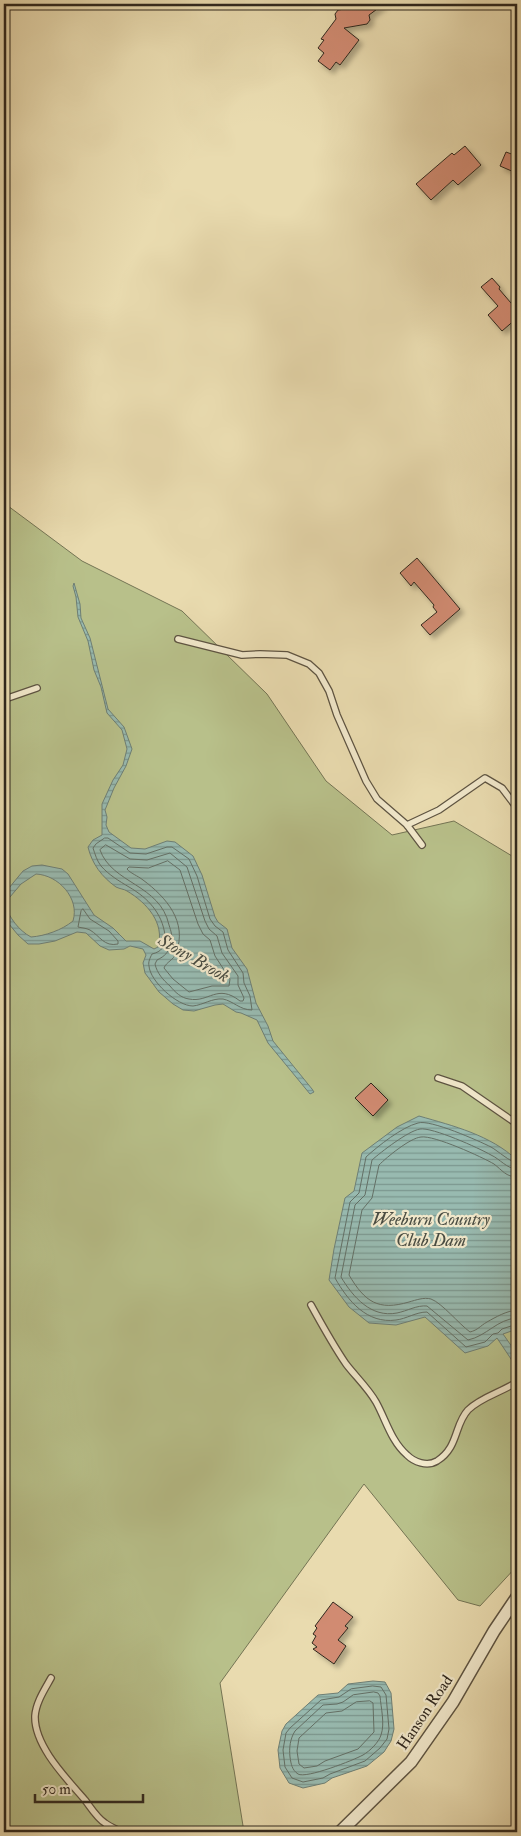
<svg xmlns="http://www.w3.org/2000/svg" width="521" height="1836" viewBox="0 0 521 1836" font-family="'IM FELL Double Pica',serif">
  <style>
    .green { fill: #b8c08a; stroke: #747454 }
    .water { fill: url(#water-rules); stroke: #6e7f75; fill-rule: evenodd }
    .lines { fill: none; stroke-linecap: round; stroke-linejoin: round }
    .shore { stroke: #647066; stroke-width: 1 }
    .building { fill: #d18b72; stroke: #2f271d; filter: url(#shadow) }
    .lane-casing { stroke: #5e5442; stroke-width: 8 }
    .street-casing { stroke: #5e5442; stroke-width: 14 }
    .lane { stroke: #f1e8cb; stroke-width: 5.5 }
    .street { stroke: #f1e8cb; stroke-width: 11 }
    .labels { text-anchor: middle; stroke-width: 4.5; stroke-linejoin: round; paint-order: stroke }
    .street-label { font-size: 16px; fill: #2f271d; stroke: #f1e8cb }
    .water-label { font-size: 18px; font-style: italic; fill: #494c42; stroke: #f1e8cb }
  </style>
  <defs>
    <pattern id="water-rules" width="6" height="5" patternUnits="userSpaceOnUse" patternTransform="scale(1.25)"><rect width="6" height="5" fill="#98bab0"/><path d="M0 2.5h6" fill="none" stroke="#7c978f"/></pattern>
    <filter id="shadow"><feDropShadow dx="4" dy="4" stdDeviation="2.5" flood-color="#0004"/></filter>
  </defs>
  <rect width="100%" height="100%" fill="#e9dbaf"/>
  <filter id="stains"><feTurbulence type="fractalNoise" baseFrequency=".004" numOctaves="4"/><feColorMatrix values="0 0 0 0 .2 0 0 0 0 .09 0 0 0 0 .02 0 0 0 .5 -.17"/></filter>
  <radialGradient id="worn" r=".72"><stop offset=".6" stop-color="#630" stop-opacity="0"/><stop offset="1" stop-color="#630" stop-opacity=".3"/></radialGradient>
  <polygon class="green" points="4,503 82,561 182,611 267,694 326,781 392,835 454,821 517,859 517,1566 480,1606 458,1600 364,1484 220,1683 244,1832 4,1832"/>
  <g class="water">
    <path d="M74,583L80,604L81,618L90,638L108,709L124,727L132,749L126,766L114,788L105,810L107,817L106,825L109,832L131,848L145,849L167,841L175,842L193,856L202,875L215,917L218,922L227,929L232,948L247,969L256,1003L268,1026L273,1041L312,1089L314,1092L310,1094L268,1043L257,1020L241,1013L236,1012L223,1004L215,1005L194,1011L183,1010L173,1004L159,992L145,973L143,963L146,955L143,949L130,946L124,949L109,950L100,946L86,933L77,932L55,941L39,944H28L18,935L4,918V894L23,871L32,866L42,865L62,869L68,874L94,915L113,928L126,941H140L154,949L158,947C165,923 147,903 127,891C124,889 120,889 116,887C102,877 92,864 88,847L93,840L102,835V804L113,780L123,765L127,749L122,730L107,713L101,687L94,670L88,641L78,617L76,597L73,586ZM36,874C58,875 80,898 73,921C62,930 45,936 31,937C18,930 10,918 4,904L21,884Z"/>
    <path d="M419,1116C454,1126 490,1135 517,1160V1329L503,1334L517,1354V1368L497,1338L488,1346L465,1353L425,1317L396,1325L369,1323L349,1307L329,1280L334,1249L345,1198L354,1191L362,1153L397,1127Z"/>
    <polygon points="373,1681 385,1682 391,1693 394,1729 391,1741 384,1752 367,1766 332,1778 325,1783 303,1788 289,1783 280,1768 278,1750 282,1731 286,1724 318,1695 338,1693 348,1684"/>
  </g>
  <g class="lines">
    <g class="shore">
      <path d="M105,838H108L130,853L146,854L167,847H172L189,859L197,876L210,919L215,926L223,932L228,950L243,973L244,983L250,996L252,1010C240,1010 233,1001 223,999C212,998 203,1005 193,1006C177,1006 150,981 149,966C148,962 150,958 152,954C161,952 167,946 165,935C162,913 148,898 129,887C119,881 109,875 101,866C97,861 95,854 93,848L96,844Z"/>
      <path d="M106,845L130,859L147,860L170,853L187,867L205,921L209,929L217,936L222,953L238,976V985L244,998L243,1001H240C217,983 209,1003 189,999C181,998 175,992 170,986C163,980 157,973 155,964L157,960C165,956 168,953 171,944C173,937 171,931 169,925C160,884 112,884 100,850Z"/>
      <path d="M168,861L180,870L198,924L203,934L210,940L215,956L230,979L229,986H212L189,992L173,979L164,968C166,962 174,960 176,953C188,922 166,897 143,880C138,876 130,873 127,869L129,867L148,868Z"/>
      <path d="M83,909L90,919L109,931L118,941V944C104,947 100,936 90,930C86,928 82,928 78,927L81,911Z"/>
      <path d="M517,1163C510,1162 498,1151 491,1147C479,1141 430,1119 418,1123C402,1127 378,1146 366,1157L359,1193L350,1202L335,1278C348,1301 367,1324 396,1320C406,1319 416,1312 427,1312L466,1347L485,1342L493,1334L498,1333L502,1329L517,1324"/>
      <path d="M517,1169C507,1169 500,1159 491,1155C479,1148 432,1127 420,1129C408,1131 381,1152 372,1160L365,1195L355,1205L341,1277C353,1297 371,1318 397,1313C407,1311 417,1305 427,1306L468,1340C487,1336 497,1319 517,1318"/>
      <path d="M517,1177C506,1177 502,1170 494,1164C482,1157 434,1135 421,1137C410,1138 387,1157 379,1165L372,1198L362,1210L349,1275C365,1302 378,1311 409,1302C416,1300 424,1297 431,1299C442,1303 459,1324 470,1332C478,1330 480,1326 487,1322C496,1317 506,1311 517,1310"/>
      <polygon points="373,1686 381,1687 386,1695 389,1729 387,1739 380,1748 365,1761 330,1774 323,1778 303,1782 292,1778 285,1767 283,1750 286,1733 290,1728 321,1700 339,1697 351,1689"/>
      <path d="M374,1692L378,1693L380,1696C381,1708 385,1724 381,1735C379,1742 370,1751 363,1755C354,1760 306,1779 298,1774C292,1770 291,1764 290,1757C289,1748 290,1739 295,1731L323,1705L337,1704L343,1702L353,1695Z"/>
      <polygon points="370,1701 373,1703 374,1732 358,1749 325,1761 317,1766 304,1768 299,1764 297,1751 299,1738 326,1713 342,1711 356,1702"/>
    </g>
  </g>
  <g class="building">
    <polygon points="349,4 384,4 369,15 370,20 367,24 344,28 359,40 340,65 336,62 330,70 318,61 324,53 318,48 324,40 321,39 336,19 335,14 338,10 345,9"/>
    <polygon points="465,146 481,165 458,185 453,180 431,200 416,184 452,153 454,155"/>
    <polygon points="506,152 517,156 517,165 514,172 500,166"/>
    <polygon points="492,278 500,287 499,289 517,310 517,318 502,331 488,315 498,306 481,287"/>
    <polygon points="417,558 460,609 430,635 421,625 437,612 433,607 434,605 414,582 411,586 400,573"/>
    <polygon points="371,1083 388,1100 373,1116 355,1098"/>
    <polygon points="333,1602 353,1617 345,1626 348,1628 338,1640 346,1646 334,1664 313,1649 317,1647 312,1643 316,1636 313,1634 317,1628 315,1626"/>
  </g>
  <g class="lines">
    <defs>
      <g id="lane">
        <polyline points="178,639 242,655 260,654 287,655 309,664 319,673 329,691 337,715 366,781 377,799 407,825 422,845"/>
        <polyline points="4,697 8,698 37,688"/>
        <polyline points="407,825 439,810 485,778 502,788 517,808"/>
        <polyline points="438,1078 462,1086 517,1124"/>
        <path d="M311,1305C322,1325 333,1345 346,1364C356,1377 368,1388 376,1402C386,1420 391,1441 407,1455C414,1462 427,1467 437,1461C459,1447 454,1425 468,1410C481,1397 502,1392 517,1382"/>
        <path d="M51,1678C45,1689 36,1702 35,1716C34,1746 67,1779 85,1800C91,1808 97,1818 105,1823C110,1827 116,1829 122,1832"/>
      </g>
      <polyline id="street" points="340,1832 411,1762 453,1702 494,1631 517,1597"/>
    </defs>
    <use href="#lane" class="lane-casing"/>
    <use href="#street" class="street-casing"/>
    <use href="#lane" class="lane"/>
    <use href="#street" class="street"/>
  </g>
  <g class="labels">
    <g class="street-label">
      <text transform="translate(424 1712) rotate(-56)" y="6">Hanson Road</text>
    </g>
    <g class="water-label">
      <text transform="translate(194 958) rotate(30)" y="6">Stony Brook</text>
      <text x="431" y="1225">Weeburn Country<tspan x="431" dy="21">Club Dam</tspan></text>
    </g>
  </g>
  <rect width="521" height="1836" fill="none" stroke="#e9dbaf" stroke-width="20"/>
  <rect x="5" y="5" width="511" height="1826" fill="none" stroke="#2f271d" stroke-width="2.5"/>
  <rect x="10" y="10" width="501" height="1816" fill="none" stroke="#2f271d"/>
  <path d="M35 1794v8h108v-8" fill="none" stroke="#2f271d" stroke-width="2.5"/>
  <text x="42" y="1794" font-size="15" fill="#2f271d" stroke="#f1e8cb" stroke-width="4" paint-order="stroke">50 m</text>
  <rect width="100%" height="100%" filter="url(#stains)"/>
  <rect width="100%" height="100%" fill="url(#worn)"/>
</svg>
